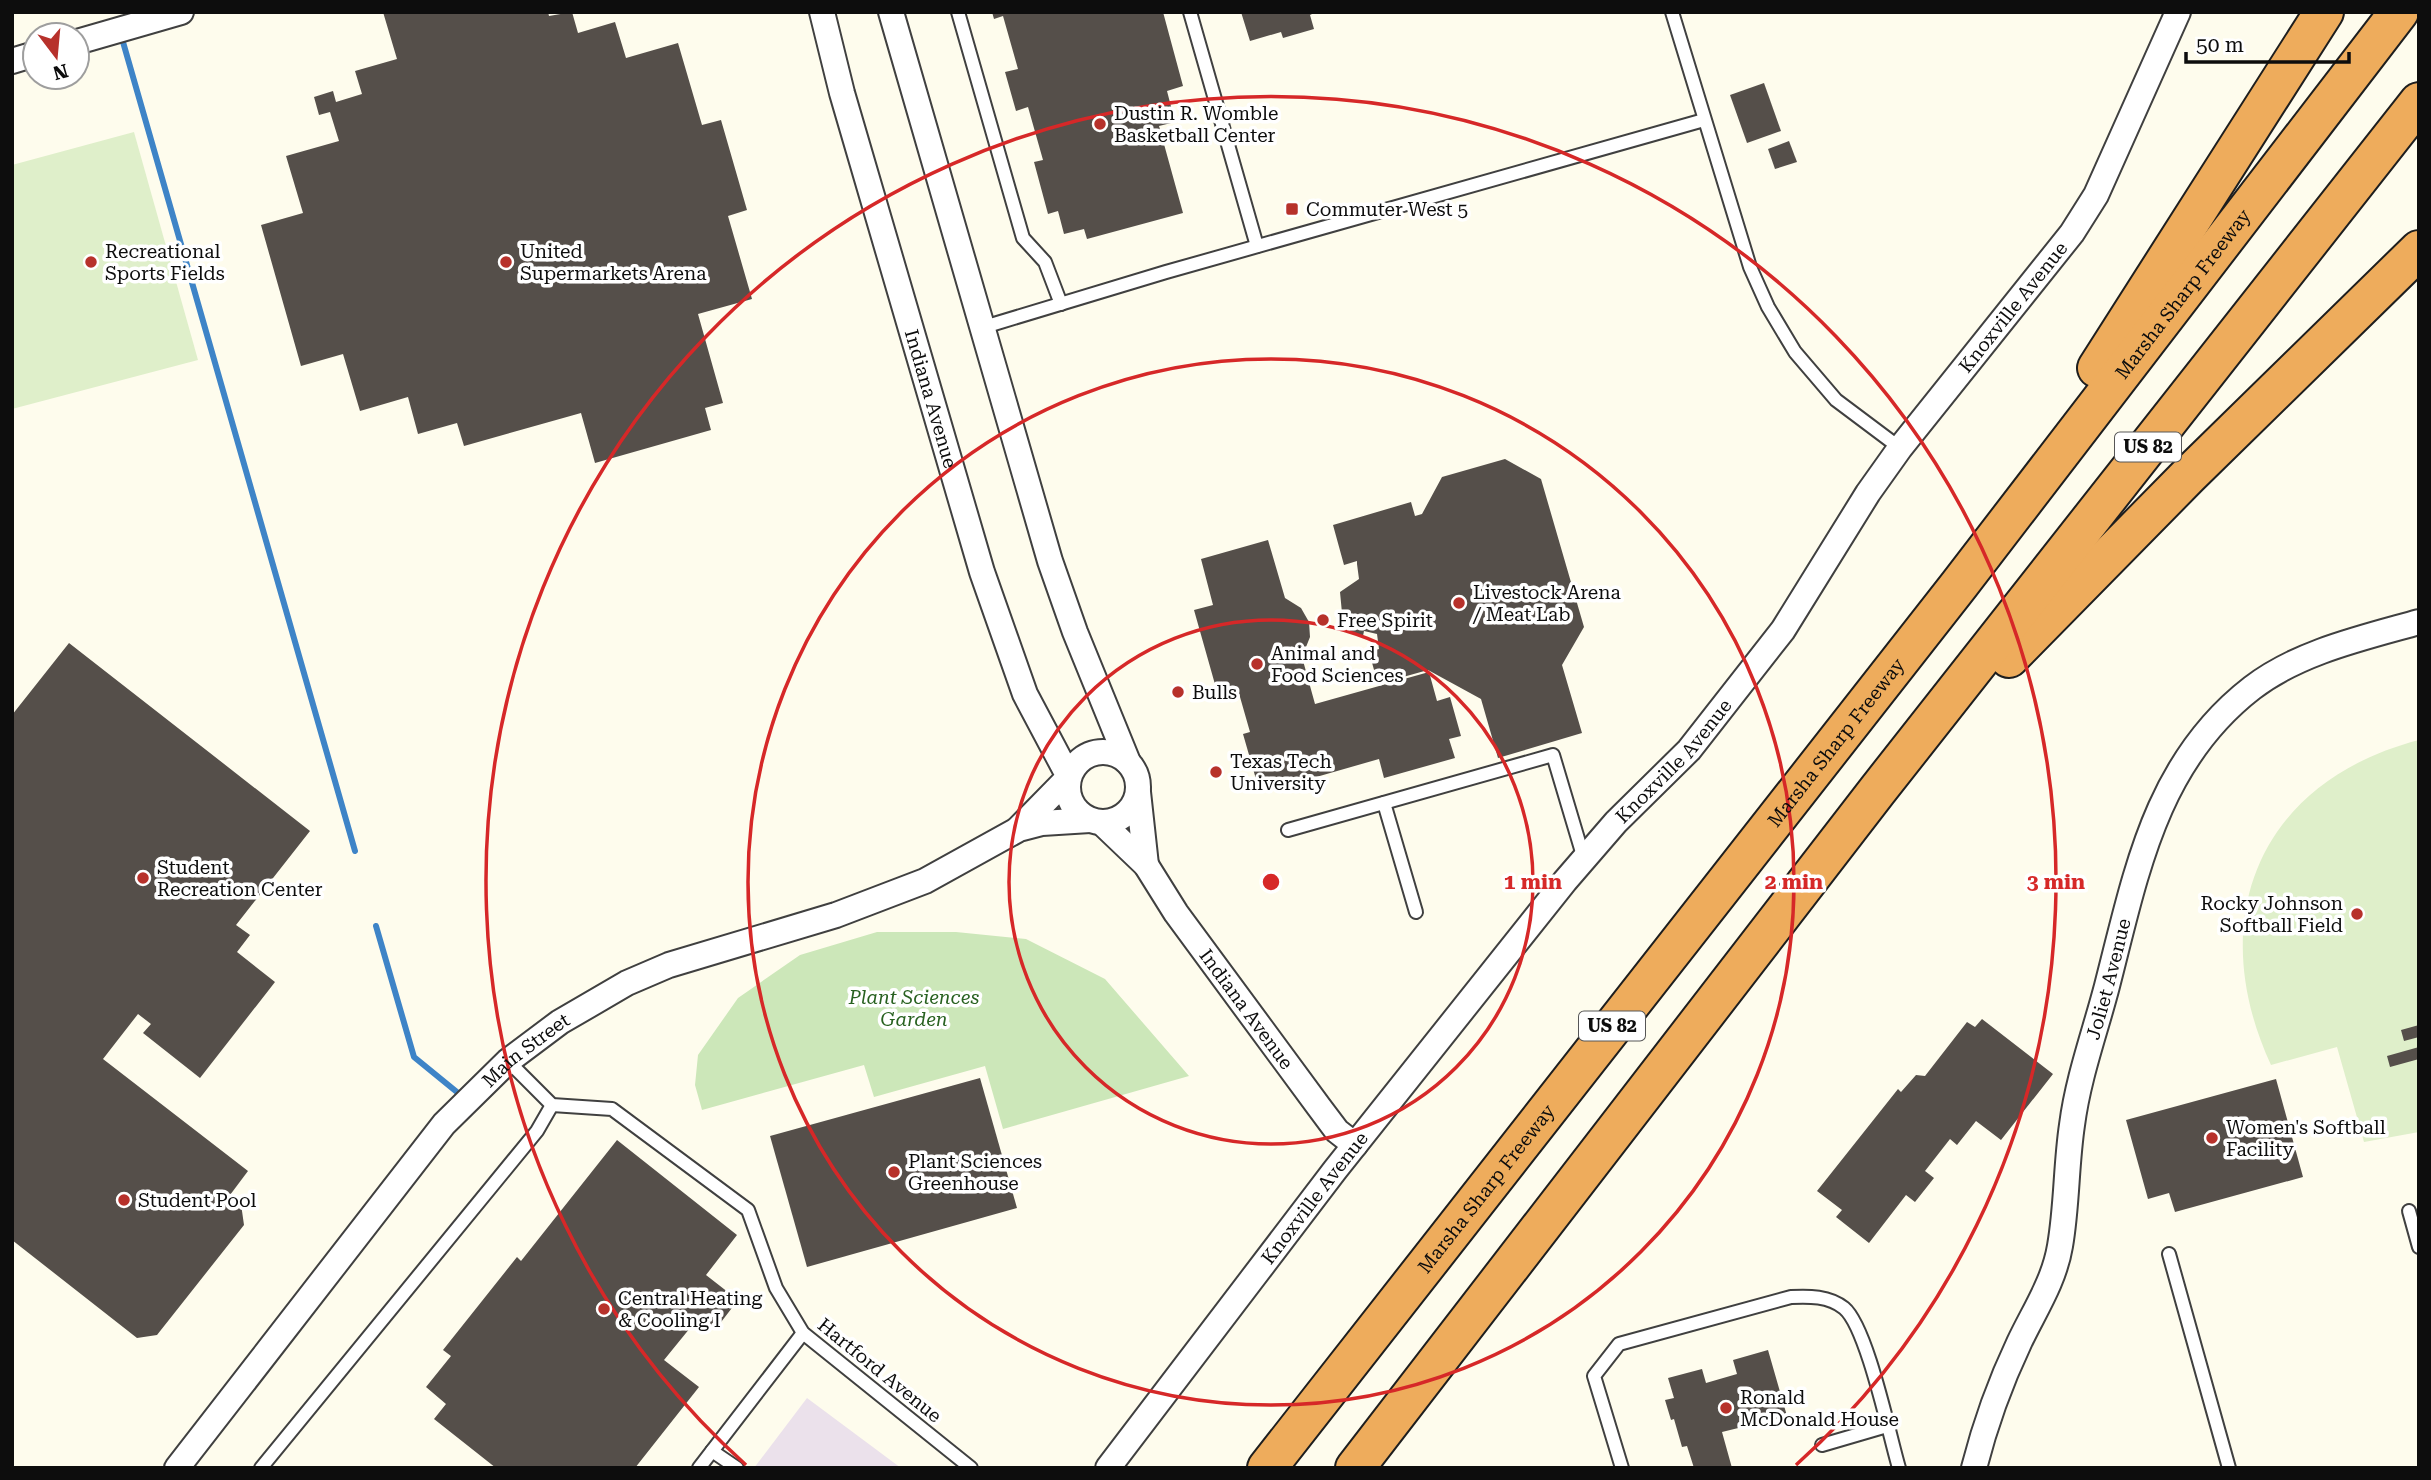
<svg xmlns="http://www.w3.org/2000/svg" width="2431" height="1480" viewBox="0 0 2431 1480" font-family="'Roboto Serif',serif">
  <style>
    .industrial { fill: #ebe1eb }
    .green { fill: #cce7b9 }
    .pitch { fill: #dfefca }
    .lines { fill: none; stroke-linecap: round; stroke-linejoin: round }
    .stream { stroke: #3e84c7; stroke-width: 6 }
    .building { fill: #554f4a }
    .lane-casing { stroke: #404040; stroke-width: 16 }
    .street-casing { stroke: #404040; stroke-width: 28 }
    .highway-casing { stroke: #1e1e1e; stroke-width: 42 }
    .lane { stroke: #fff; stroke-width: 12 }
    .street { stroke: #fff; stroke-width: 24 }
    .highway { stroke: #eeac5c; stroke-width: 38 }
    .ring { fill: none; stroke: #d62828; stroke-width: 3.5 }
    .poi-dot { fill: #b7312b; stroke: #fff; stroke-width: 2.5 }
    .labels { text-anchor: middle; stroke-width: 7; stroke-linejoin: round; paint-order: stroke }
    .shield { fill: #fff; stroke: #565656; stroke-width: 2 }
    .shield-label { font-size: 18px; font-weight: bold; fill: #0d0d0d }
    .poi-label { font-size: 19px; fill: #0d0d0d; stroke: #fff; text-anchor: start }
    .street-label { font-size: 19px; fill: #0d0d0d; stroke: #fff }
    .park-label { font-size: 19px; font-style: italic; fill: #286120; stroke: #fff }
    .centre { fill: #d62828; stroke: #fff; stroke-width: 3.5 }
    .ring-label { font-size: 21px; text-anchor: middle; font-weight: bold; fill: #d62828; stroke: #fff; stroke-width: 7; stroke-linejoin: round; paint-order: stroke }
  </style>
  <rect width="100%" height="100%" fill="#fefced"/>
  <polygon class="industrial" points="807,1398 901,1468 754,1468"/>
  <polygon class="green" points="877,932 956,932 1026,939 1105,979 1189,1076 1003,1129 985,1066 874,1097 864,1065 702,1110 695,1085 698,1055 738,998 800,955"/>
  <g class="pitch">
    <polygon points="134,132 198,360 12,409 12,165"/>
    <path d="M2419,740V1132L2364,1142L2337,1047L2271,1065C2203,918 2260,781 2419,740Z"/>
  </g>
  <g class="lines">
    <g class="stream">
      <polyline points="121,35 355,851"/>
      <polyline points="376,926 414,1057 463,1097"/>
    </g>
  </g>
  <g class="building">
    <polygon points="383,12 548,12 549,16 572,12 578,33 615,22 626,58 678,43 702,125 721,120 747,210 728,216 752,299 698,314 723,403 705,408 711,430 595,463 581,413 464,446 457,423 418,434 408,397 360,411 343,354 301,366 261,225 303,213 286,156 339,141 330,112 319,115 314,97 333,91 336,102 362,94 355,71 397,59"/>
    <polygon points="992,12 1163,12 1183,86 1167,91 1175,122 1159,126 1183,213 1087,239 1084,229 1064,234 1058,211 1048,214 1034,162 1043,160 1028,107 1016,111 1005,72 1018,69 1003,16 994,19"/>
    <polygon points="1241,12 1316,12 1310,15 1314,29 1283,38 1281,32 1250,41"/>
    <polygon points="1764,83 1781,131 1747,143 1730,95"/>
    <polygon points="1789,141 1797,162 1775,169 1768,149"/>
    <polygon points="1505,459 1541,479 1584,627 1562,665 1582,733 1498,758 1481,699 1428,670 1378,684 1369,652 1379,649 1377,634 1364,631 1363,636 1351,633 1342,613 1340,592 1359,579 1357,564 1357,561 1344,565 1333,525 1411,502 1415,516 1422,514 1442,477"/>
    <polygon points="1268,540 1285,598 1301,608 1309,622 1310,637 1302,657 1315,704 1429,672 1437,701 1450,697 1461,736 1449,739 1455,758 1384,778 1379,759 1260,793 1243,734 1250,732 1238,690 1218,695 1194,610 1213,605 1201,559"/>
    <polygon points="69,643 310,831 236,925 250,935 237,952 275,982 200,1078 143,1033 151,1024 138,1014 103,1059 248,1171 230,1195 241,1204 244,1225 157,1335 137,1338 12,1240 12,715"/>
    <polygon points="1982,1019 2053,1074 2001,1140 1976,1121 1957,1145 1950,1139 1925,1171 1934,1178 1915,1202 1906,1195 1869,1243 1836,1217 1842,1210 1817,1191 1898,1089 1901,1092 1916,1075 1925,1076 1967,1022 1975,1027"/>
    <polygon points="2419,1025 2419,1037 2404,1041 2401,1030"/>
    <polygon points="2419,1047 2419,1059 2390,1067 2387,1056"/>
    <polygon points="980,1078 1017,1208 807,1267 770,1136"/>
    <polygon points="2276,1079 2303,1177 2175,1212 2169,1193 2148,1199 2126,1120"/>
    <polygon points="617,1140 737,1235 706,1275 738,1300 715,1330 699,1317 664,1360 699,1387 635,1468 496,1468 434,1419 446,1404 426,1387 451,1356 443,1350 517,1257 521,1261"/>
    <polygon points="1768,1350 1787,1416 1722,1432 1732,1468 1694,1468 1687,1446 1682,1447 1674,1419 1671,1420 1665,1400 1674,1398 1668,1378 1702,1369 1706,1383 1737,1374 1733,1360"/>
  </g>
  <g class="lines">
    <defs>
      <g id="lane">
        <polyline points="958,12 1023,238 1045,262 1061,304"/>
        <polyline points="1190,12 1257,246"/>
        <polyline points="1672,12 1750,267 1768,307 1795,352 1836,400 1900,448"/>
        <polyline points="984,327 1166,272 1704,120"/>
        <polyline points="1384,803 1416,912"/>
        <polyline points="1288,830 1553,755 1584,859"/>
        <polyline points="508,1061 552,1105 612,1109 748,1210 776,1288 803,1333 971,1468"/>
        <polyline points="2409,1211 2419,1247"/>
        <polyline points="2169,1254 2229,1468"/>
        <polyline points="1822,1445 1887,1426"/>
        <polyline points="712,1451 737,1468"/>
        <polyline points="261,1468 537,1131 552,1105"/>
        <polyline points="699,1468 803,1333"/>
        <path d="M1622,1468L1594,1376L1619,1344L1791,1297C1809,1296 1829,1296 1844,1308C1867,1327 1889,1434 1899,1468"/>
      </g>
      <g id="street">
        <path id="s1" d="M822,12L842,93L982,572L1025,694L1069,777L1019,828"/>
        <polyline points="891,12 1050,561 1075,632 1128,762"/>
        <polyline points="77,42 181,12"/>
        <polyline points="12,61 35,54"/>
        <circle cx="1103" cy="787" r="35"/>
        <polyline points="1138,792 1146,865"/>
        <path id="s2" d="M1101,822L1146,865L1176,913L1319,1107L1337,1131L1355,1145"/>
        <path id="s3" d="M177,1468L444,1124L508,1061L560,1022L627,983L669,965L836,915L925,881L1019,829L1042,823L1090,820"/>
        <path id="s4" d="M1108,1468L1335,1170L1565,881L1616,822L1689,750L1783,630L1868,493L1900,448L2072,233L2096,195L2178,12"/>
        <path id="s5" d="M1974,1468C1985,1425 2000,1383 2019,1343C2034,1311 2054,1282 2060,1246C2067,1206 2066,1165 2072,1125C2078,1078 2095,1032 2107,986C2136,874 2155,763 2252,688C2299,652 2362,638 2419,622"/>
      </g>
      <g id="highway">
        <polyline points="2097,368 2324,12"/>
        <polyline points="2009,658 2188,476 2419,250"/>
        <path id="s6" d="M1267,1468L1959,585L2399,12"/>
        <polyline points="1355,1468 1877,791 2419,102"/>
      </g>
    </defs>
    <use href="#lane" class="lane-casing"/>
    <use href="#street" class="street-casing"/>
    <use href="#highway" class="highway-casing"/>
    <use href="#lane" class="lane"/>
    <use href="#street" class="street"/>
    <use href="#highway" class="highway"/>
  </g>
  <g class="ring">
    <circle cx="1271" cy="882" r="262"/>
    <circle cx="1271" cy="882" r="523"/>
    <path d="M746 1465A785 785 0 1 1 1796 1465"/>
  </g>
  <g class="poi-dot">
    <circle cx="1100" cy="124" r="7"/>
    <rect x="1285" y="202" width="14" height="14" rx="3.5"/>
    <circle cx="91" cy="262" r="7"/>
    <circle cx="506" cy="262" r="7"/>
    <circle cx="1459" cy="603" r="7"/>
    <circle cx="1323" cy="620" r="7"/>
    <circle cx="1257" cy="664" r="7"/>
    <circle cx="1178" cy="692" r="7"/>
    <circle cx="1216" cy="772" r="7"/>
    <circle cx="143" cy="878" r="7"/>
    <circle cx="2357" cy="914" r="7"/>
    <circle cx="2212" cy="1138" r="7"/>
    <circle cx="894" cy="1172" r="7"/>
    <circle cx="124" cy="1200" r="7"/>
    <circle cx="604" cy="1309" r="7"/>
    <circle cx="1726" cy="1408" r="7"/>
  </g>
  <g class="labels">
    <g class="shield">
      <rect x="2115" y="432.5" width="66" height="29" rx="5"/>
      <rect x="1579" y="1011.5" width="66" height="29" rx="5"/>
    </g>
    <g class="shield-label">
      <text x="2148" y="453">US 82</text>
      <text x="1612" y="1032">US 82</text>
    </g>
    <g class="poi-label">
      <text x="1114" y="120">Dustin R. Womble<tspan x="1114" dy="22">Basketball Center</tspan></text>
      <text x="1306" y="216">Commuter West 5</text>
      <text x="105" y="258">Recreational<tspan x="105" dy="22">Sports Fields</tspan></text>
      <text x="520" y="258">United<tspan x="520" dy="22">Supermarkets Arena</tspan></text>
      <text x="1473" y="599">Livestock Arena<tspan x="1473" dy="22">/ Meat Lab</tspan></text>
      <text x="1337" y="627">Free Spirit</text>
      <text x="1271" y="660">Animal and<tspan x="1271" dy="22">Food Sciences</tspan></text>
      <text x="1192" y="699">Bulls</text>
      <text x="1230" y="768">Texas Tech<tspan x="1230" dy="22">University</tspan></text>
      <text x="157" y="874">Student<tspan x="157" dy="22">Recreation Center</tspan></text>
      <text x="2343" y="910" text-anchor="end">Rocky Johnson<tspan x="2343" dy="22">Softball Field</tspan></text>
      <text x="2226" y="1134">Women's Softball<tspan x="2226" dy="22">Facility</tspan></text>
      <text x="908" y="1168">Plant Sciences<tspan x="908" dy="22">Greenhouse</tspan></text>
      <text x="138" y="1207">Student Pool</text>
      <text x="618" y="1305">Central Heating<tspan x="618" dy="22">&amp; Cooling I</tspan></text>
      <text x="1740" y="1404">Ronald<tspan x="1740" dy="22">McDonald House</tspan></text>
    </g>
    <g class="street-label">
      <text dy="7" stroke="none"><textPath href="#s6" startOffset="1489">Marsha Sharp Freeway</textPath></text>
      <text dy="7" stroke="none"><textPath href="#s4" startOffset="1474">Knoxville Avenue</textPath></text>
      <text dy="7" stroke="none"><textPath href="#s1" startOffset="402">Indiana Avenue</textPath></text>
      <text dy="7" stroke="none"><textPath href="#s6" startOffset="922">Marsha Sharp Freeway</textPath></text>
      <text dy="7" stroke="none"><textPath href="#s4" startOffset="906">Knoxville Avenue</textPath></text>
      <text dy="7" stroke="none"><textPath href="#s5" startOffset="511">Joliet Avenue</textPath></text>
      <text dy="7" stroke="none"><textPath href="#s2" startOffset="238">Indiana Avenue</textPath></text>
      <text dy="7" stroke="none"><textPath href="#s3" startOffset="546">Main Street</textPath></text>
      <text dy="7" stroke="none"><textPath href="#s6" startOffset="355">Marsha Sharp Freeway</textPath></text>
      <text dy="7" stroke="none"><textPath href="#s4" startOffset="340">Knoxville Avenue</textPath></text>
      <text transform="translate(880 1370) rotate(39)" y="7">Hartford Avenue</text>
    </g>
    <g class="park-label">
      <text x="914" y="1004">Plant Sciences<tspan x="914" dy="22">Garden</tspan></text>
    </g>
  </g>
  <circle cx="1271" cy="882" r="10" class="centre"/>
  <g class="ring-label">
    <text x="1533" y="889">1 min</text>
    <text x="1794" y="889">2 min</text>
    <text x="2056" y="889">3 min</text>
  </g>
  <rect width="2431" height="1480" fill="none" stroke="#0d0d0d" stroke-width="28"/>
  <g transform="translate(56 56) rotate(164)"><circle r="33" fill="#ffffff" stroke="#9e9e9e" stroke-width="2"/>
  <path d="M0-5L12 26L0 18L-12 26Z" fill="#b7312b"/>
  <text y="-10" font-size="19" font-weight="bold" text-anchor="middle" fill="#0d0d0d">N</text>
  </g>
  <path d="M2186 52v10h163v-10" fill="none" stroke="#0d0d0d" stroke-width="3.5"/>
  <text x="2196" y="52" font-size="21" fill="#0d0d0d" stroke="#ffffff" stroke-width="5" paint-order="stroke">50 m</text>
</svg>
